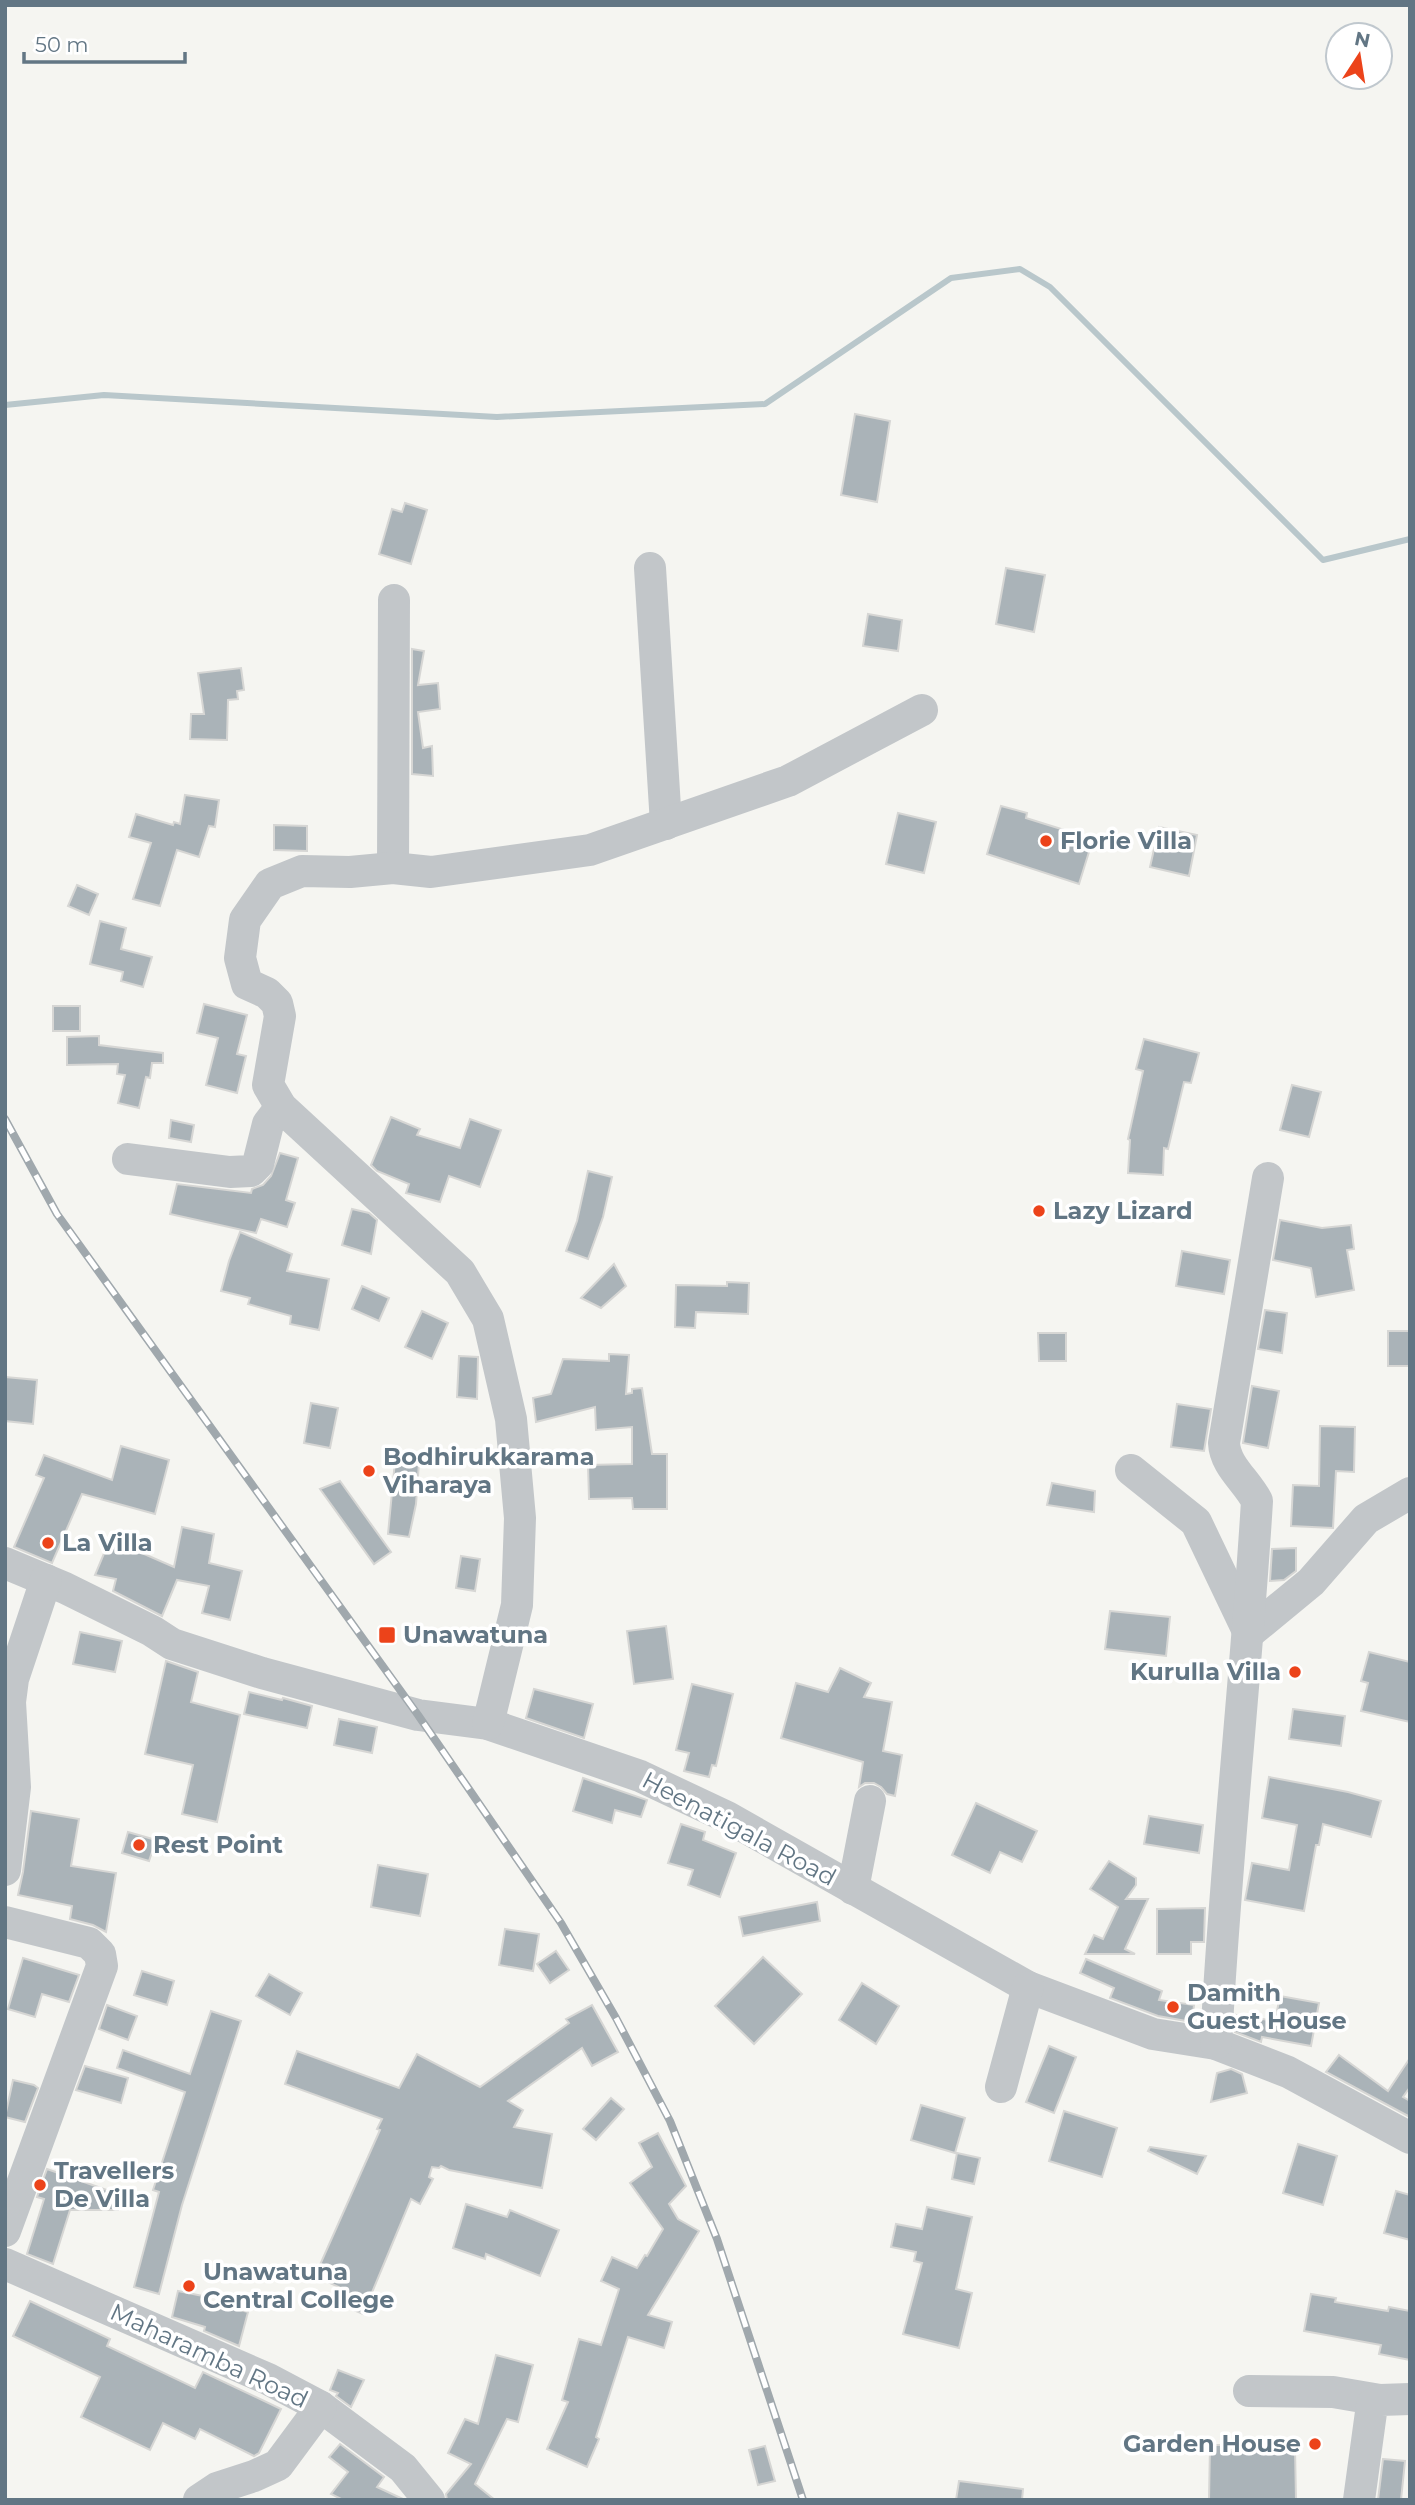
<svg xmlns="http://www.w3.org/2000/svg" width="1415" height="2505" viewBox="0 0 1415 2505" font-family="Montserrat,sans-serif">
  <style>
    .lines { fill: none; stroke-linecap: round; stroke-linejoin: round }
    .stream { stroke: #b9c7cb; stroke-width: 6 }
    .building { fill: #aab3b8; stroke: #d6d6d4; stroke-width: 2 }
    .minor { stroke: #c2c6c9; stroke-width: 32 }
    .rail-casing { stroke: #a0a8ad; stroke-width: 8 }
    .rail { stroke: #fff; stroke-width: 5; stroke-dasharray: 16; stroke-linecap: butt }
    .poi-dot { fill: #ec431a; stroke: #fff; stroke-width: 2.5 }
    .labels { text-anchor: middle; stroke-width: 7; stroke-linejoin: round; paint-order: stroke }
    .poi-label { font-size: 24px; font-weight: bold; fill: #627684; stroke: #fff; text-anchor: start }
    .street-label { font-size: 24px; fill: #627684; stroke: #fff }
  </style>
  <rect width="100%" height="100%" fill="#f5f5f1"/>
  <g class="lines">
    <polyline class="stream" points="5,405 104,395 497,417 765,404 951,278 1020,269 1050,287 1323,560 1410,539"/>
  </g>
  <g class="building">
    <polygon points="855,414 890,421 877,502 841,495"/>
    <polygon points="405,503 427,510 411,564 379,554 392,509 402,512"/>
    <polygon points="1006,568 1045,575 1034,632 996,624"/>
    <polygon points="868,614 902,620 898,651 863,646"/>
    <polygon points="412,649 424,651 418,685 438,683 440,709 418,712 423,748 432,746 433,776 412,774"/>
    <polygon points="241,668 244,690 237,691 238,699 228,700 227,740 190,739 191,714 204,714 198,673"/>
    <polygon points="185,795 219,800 215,827 209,826 199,857 177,850 160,906 133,899 151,843 129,837 136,814 173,825 174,822 180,824"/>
    <polygon points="1001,806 1027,813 1026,818 1093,839 1079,884 987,854"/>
    <polygon points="898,813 936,822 924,873 886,864"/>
    <polygon points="274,825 307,826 307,851 274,850"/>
    <polygon points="1159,827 1197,835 1189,876 1150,867"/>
    <polygon points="77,885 98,894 89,915 68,906"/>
    <polygon points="100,921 126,928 121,949 152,957 143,987 121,981 123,972 90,964"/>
    <polygon points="204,1004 247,1015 237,1054 246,1056 237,1093 206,1085 218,1038 197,1033"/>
    <rect x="53" y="1006" width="27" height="25"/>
    <polygon points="99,1036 99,1045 163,1053 163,1063 152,1063 150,1078 146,1077 139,1108 118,1103 125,1075 117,1074 118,1064 67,1065 67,1037"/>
    <polygon points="1144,1039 1199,1053 1191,1083 1184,1082 1168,1149 1164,1148 1163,1175 1128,1173 1130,1140 1128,1139 1143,1071 1136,1069"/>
    <polygon points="1292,1085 1321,1092 1309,1137 1280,1130"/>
    <polygon points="391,1117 420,1129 417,1135 460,1148 470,1119 501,1130 480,1187 449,1176 440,1202 406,1193 409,1184 377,1171 371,1165"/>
    <polygon points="171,1120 194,1125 191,1142 169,1138"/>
    <polygon points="280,1153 298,1158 286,1200 295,1203 287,1227 261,1219 256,1233 170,1214 177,1184 251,1193 252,1189 263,1185 271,1176"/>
    <polygon points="588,1171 612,1177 603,1217 588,1259 566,1251 577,1221"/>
    <polygon points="352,1209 369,1213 377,1220 371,1254 342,1245"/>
    <polygon points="1280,1220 1322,1228 1351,1225 1354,1249 1347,1250 1354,1290 1316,1297 1311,1268 1273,1260"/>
    <polygon points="240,1232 292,1254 287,1271 329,1279 319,1330 290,1324 291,1316 248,1304 250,1298 221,1291 229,1261"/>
    <polygon points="1182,1251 1230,1260 1224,1294 1176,1286"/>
    <polygon points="614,1264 626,1286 601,1308 581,1298"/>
    <polygon points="727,1282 749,1283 748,1314 696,1312 695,1328 675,1327 676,1285 727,1286"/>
    <polygon points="362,1286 389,1298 379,1321 352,1309"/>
    <polygon points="1265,1310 1287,1313 1282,1353 1258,1349"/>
    <polygon points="422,1311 448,1323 432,1359 405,1347"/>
    <rect x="1388" y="1331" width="22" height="35"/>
    <polygon points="1038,1333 1066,1333 1066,1361 1039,1361"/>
    <polygon points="609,1354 629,1355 626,1394 632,1393 632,1389 642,1388 652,1454 667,1454 667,1509 633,1509 632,1498 589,1499 588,1465 632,1464 632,1427 596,1430 595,1407 536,1422 533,1398 551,1394 563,1359 609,1361"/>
    <polygon points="459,1356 478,1357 477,1399 457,1397"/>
    <polygon points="5,1377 37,1380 33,1424 5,1421"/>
    <polygon points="1252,1386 1279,1391 1268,1448 1243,1443"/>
    <polygon points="311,1403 338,1408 330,1448 304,1443"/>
    <polygon points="1177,1404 1211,1409 1204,1451 1171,1447"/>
    <polygon points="1320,1426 1355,1427 1354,1472 1336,1471 1333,1528 1291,1526 1293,1485 1319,1486"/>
    <polygon points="121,1446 169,1460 155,1514 82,1494 52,1563 14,1547 44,1478 36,1475 44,1455 112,1480"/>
    <polygon points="395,1461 419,1463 416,1504 409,1537 388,1534"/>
    <polygon points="340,1481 391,1552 374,1564 320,1489"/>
    <polygon points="1052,1483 1095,1491 1094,1512 1047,1505"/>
    <polygon points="182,1527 214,1534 209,1563 242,1571 230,1620 202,1613 209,1586 177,1580 162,1616 113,1591 116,1579 95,1575 110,1539 174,1567"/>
    <polygon points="1296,1548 1296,1571 1284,1580 1270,1581 1272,1549"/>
    <polygon points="461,1556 480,1559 475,1591 456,1588"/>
    <polygon points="1110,1611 1170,1617 1166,1656 1105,1649"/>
    <polygon points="666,1626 673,1679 634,1684 627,1631"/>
    <polygon points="80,1632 122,1641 115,1672 73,1664"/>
    <polygon points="1369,1652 1410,1662 1410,1722 1361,1711 1368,1683 1361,1681"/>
    <polygon points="166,1661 198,1672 191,1702 240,1715 217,1822 182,1814 193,1765 145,1754"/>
    <polygon points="840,1668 871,1683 864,1697 892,1702 883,1751 902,1755 895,1796 887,1794 881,1787 874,1783 865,1783 859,1787 863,1762 781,1738 796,1683 828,1692"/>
    <polygon points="692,1684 733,1694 716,1766 712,1765 709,1777 684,1771 689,1753 676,1750"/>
    <polygon points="534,1689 593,1704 584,1738 526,1718"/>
    <polygon points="249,1692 282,1700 283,1698 312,1706 307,1728 244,1714"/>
    <polygon points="1293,1709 1345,1716 1341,1746 1289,1739"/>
    <polygon points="339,1719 377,1727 372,1753 334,1745"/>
    <polygon points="1269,1777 1348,1792 1381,1801 1371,1837 1323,1824 1319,1845 1316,1845 1304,1911 1245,1900 1252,1863 1289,1870 1297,1825 1262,1818"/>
    <polygon points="583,1778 647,1800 641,1817 615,1810 612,1823 573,1811"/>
    <polygon points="976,1803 1037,1831 1022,1862 1000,1852 990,1873 952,1855"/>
    <polygon points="31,1811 79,1819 71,1866 116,1873 106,1932 93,1925 70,1919 72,1906 18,1895 23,1872"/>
    <polygon points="1149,1816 1203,1825 1199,1853 1144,1844"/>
    <polygon points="681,1824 705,1832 703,1840 736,1853 720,1897 688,1885 693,1870 668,1863"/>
    <polygon points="128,1832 156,1840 149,1861 122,1853"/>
    <polygon points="1109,1861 1136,1878 1136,1885 1126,1899 1148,1899 1125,1949 1135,1954 1085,1954 1094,1935 1103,1939 1118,1907 1090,1889"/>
    <polygon points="378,1865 428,1874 420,1916 371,1907"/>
    <polygon points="817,1902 820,1921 743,1936 739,1917"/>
    <polygon points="1205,1908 1204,1942 1191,1942 1191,1954 1157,1954 1157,1909"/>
    <polygon points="505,1929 539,1934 533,1971 499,1965"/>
    <polygon points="556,1951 569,1970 550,1983 537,1964"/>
    <polygon points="763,1957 802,1994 754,2044 715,2006"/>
    <polygon points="23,1958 79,1975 69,2002 42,1994 35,2017 8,2009"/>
    <polygon points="1086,1959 1162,1991 1159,2000 1194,2005 1192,2022 1158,2016 1110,1998 1114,1988 1080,1973"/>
    <polygon points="142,1971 174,1981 167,2005 134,1995"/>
    <polygon points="269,1974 302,1993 290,2015 256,1996"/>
    <polygon points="862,1983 899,2006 876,2044 839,2020"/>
    <polygon points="1280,1996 1319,2003 1311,2046 1262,2037 1261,2042 1235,2032 1236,2015 1275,2021"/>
    <polygon points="107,2005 137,2016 128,2040 99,2029"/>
    <polygon points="592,2005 618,2052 592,2066 582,2048 508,2101 523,2110 514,2127 552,2134 542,2188 449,2170 441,2166 439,2168 432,2167 429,2177 433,2179 420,2204 411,2199 363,2314 339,2304 345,2290 315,2276 380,2130 377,2129 382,2119 285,2084 297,2051 399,2088 417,2054 480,2087 569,2023 566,2019"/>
    <polygon points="211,2011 241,2021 182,2205 159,2294 134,2287 159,2192 153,2190 185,2092 117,2068 123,2050 190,2074"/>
    <polygon points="1049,2046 1076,2057 1054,2113 1026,2102"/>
    <polygon points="1339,2055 1388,2091 1410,2058 1410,2087 1403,2097 1410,2101 1410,2117 1326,2072"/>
    <polygon points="85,2066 128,2078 121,2103 76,2090"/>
    <polygon points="1231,2069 1242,2074 1247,2093 1211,2102 1217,2073"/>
    <polygon points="13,2080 34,2085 38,2088 25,2122 5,2117"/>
    <polygon points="611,2098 624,2109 596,2140 583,2129"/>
    <polygon points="921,2105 965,2118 955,2153 911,2140"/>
    <polygon points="1064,2111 1117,2128 1102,2177 1049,2161"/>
    <polygon points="658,2133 686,2186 669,2204 678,2219 699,2231 648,2315 672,2322 664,2348 628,2337 596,2437 599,2439 587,2467 547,2449 568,2402 562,2400 579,2339 601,2345 619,2289 601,2281 612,2257 637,2268 645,2255 647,2256 663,2229 630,2183 652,2167 639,2143"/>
    <polygon points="1298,2144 1337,2156 1323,2205 1283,2193"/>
    <polygon points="1150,2147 1206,2156 1197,2174 1148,2151"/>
    <polygon points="957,2153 980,2158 974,2184 952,2179"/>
    <polygon points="47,2169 118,2194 118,2210 70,2210 53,2264 27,2254 44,2199 37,2197"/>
    <polygon points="1396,2191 1410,2195 1410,2240 1384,2233"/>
    <polygon points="466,2204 507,2217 510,2210 559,2230 540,2276 486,2254 485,2259 453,2248"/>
    <polygon points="927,2207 972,2217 956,2289 972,2293 959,2348 903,2334 922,2263 914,2261 916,2252 891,2247 896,2224 922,2229"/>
    <polygon points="178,2291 203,2296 202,2300 248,2312 239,2346 204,2331 205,2327 172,2317"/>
    <polygon points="1311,2294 1336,2298 1335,2302 1388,2311 1389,2307 1410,2311 1410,2360 1379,2354 1381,2345 1304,2331"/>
    <polygon points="30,2301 110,2339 107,2346 195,2388 203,2372 281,2409 259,2453 254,2456 200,2429 195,2439 163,2423 150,2450 81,2417 100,2377 13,2336"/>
    <polygon points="496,2355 533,2365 518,2422 507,2419 475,2484 495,2500 447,2500 446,2494 471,2464 448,2453 465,2419 478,2424"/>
    <polygon points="338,2370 364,2380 351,2407 336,2396 338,2393 330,2390"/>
    <polygon points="340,2444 384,2477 377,2487 405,2500 343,2500 331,2494 348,2472 329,2457"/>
    <polygon points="1210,2445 1232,2445 1232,2450 1295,2448 1296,2500 1209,2500"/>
    <polygon points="765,2446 775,2481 758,2485 749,2450"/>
    <polygon points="1383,2459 1405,2461 1401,2500 1378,2500"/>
    <polygon points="959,2481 1023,2489 1022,2500 956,2500"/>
  </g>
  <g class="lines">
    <g class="minor">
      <polyline points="650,568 666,824"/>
      <polyline points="393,868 394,600"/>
      <polyline points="128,1159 230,1172 251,1171 258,1164 268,1124 281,1107"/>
      <polyline points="1131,1470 1196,1522 1249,1633 1311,1582 1366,1519 1410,1493"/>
      <polyline points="5,1563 65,1588 152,1631 172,1644 262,1673 418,1715 488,1724 640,1776 727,1817 1028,1987 1153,2034 1216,2044 1288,2072 1410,2138"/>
      <polyline points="488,1724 517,1605 520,1518 511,1419 488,1319 460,1272 281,1107 268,1085 280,1016 277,1003 267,993 247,984 240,958 245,920 270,884 302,871 350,872 393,868 431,872 590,850 788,781 922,710"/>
      <polyline points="5,1870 15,1787 10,1702 13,1679 46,1580"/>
      <polyline points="853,1889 870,1801"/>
      <polyline points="5,1922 89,1943 100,1954 102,1966 5,2231"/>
      <path d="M1216,2044C1225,1863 1246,1682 1257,1501C1247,1481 1225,1466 1224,1443L1268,1178"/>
      <polyline points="1001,2087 1028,1987"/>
      <polyline points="5,2264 268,2379 321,2407 403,2468 429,2500"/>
      <polyline points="1249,2391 1333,2392 1380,2400"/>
      <polyline points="199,2500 217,2488 254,2476 278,2465 321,2407"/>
      <polyline points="1359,2500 1372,2405 1380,2400 1410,2399"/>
    </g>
    <defs>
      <polyline id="rail" points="5,1119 57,1214 418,1715 561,1923 616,2018 670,2121 717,2239 803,2500"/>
    </defs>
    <use href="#rail" class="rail-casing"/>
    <use href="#rail" class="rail"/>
  </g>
  <g class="poi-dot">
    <circle cx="1046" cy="841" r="7"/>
    <circle cx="1039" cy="1211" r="7"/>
    <circle cx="369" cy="1471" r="7"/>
    <circle cx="48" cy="1543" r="7"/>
    <rect x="378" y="1626" width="18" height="18" rx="3.5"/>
    <circle cx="1295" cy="1672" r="7"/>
    <circle cx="139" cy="1845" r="7"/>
    <circle cx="1173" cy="2007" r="7"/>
    <circle cx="40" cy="2185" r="7"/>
    <circle cx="189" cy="2286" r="7"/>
    <circle cx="1315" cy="2444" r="7"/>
  </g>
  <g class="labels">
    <g class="poi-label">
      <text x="1060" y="849">Florie Villa</text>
      <text x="1053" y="1219">Lazy Lizard</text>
      <text x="383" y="1465">Bodhirukkarama<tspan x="383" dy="28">Viharaya</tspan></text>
      <text x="62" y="1551">La Villa</text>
      <text x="403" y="1643">Unawatuna</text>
      <text x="1281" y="1680" text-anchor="end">Kurulla Villa</text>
      <text x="153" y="1853">Rest Point</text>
      <text x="1187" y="2001">Damith<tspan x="1187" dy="28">Guest House</tspan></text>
      <text x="54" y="2179">Travellers<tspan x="54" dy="28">De Villa</tspan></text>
      <text x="203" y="2280">Unawatuna<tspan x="203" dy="28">Central College</tspan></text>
      <text x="1301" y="2452" text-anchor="end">Garden House</text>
    </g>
    <g class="street-label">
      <text transform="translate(739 1829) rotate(28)" y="8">Heenatigala Road</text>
      <text transform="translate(209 2356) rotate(25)" y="8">Maharamba Road</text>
    </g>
  </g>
  <rect width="1415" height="2505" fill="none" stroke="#627684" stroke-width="14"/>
  <g transform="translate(1359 56) rotate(12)"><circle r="33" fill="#ffffff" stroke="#c0c8ce" stroke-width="2"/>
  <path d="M0-5L12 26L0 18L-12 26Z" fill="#ec431a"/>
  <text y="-10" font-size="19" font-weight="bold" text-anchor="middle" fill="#627684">N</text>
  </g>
  <path d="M24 52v10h161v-10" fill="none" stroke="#627684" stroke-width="3.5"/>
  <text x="35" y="52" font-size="21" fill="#627684" stroke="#ffffff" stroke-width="5" paint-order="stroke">50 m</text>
</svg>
